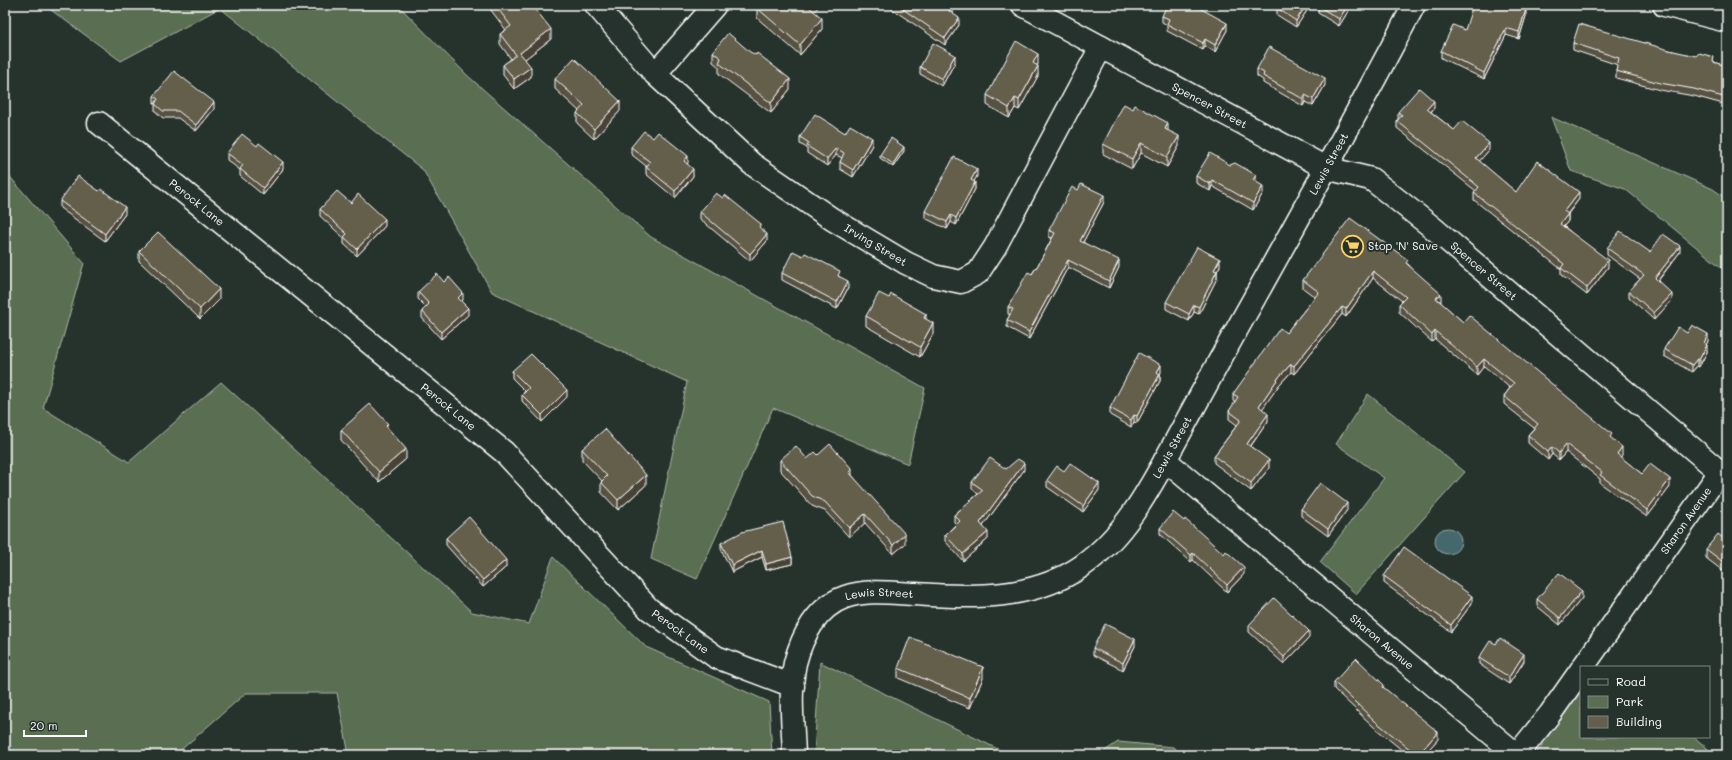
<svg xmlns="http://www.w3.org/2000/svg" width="1732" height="760" viewBox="0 0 1732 760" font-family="Mali,sans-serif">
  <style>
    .green { fill: #5a6e51; stroke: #acb6a8 }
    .water { fill: #45686c; stroke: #8fa4a7 }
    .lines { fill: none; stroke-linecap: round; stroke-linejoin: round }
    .street-casing { stroke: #fff; stroke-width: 25 }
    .street { stroke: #26332d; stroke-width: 22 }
    .wall { fill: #565141; stroke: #fff }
    .shaded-wall { fill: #464235; stroke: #fff }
    .building { fill: #645e4c; stroke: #fff }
    .labels { text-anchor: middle; stroke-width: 4; stroke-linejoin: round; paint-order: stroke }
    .street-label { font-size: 11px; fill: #fff; stroke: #26332d }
    .poi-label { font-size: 11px; fill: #fff; stroke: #26332d; text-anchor: start }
  </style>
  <rect width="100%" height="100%" fill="#26332d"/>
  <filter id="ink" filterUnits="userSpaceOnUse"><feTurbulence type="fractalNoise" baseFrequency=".025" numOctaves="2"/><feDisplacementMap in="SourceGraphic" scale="8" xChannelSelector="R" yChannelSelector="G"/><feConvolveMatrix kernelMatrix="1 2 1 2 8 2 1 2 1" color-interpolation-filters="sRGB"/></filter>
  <g filter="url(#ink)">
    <g class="green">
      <polygon points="44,5 398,5 468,76 651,237 925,388 908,464 773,408 697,579 651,559 687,382 492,292 423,170 220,8 121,61"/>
      <polygon points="1551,117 1713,189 1727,199 1727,272 1625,189 1571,171"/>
      <polygon points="5,171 84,263 43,408 129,462 221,382 472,612 529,624 553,557 646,647 769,702 772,755 349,755 337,693 246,693 175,755 5,755"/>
      <polygon points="1368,394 1465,472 1356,594 1320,562 1384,478 1336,444"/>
      <polygon points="820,662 1010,755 814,755"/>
      <polygon points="1581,690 1581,737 1694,737 1715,755 1535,755"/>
      <polygon points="1118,742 1173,747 1183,755 1099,755"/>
    </g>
    <circle class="water" cx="1448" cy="541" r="13"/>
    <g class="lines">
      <defs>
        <g id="street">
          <path id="s1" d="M596,5L655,74L752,164L832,219L906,263L933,276L961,282L978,273L995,247L1101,47"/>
          <path id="s2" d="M1023,5L1326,168L1371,179L1432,227L1727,478"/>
          <polyline points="1664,5 1727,21"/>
          <polyline points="655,74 715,5"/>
          <path id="s3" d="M99,123L504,452L649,609L716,657L793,686"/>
          <path id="s4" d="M1165,460L1517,755L1550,714L1581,670"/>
          <path id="s5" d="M1583,667L1720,472"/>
          <path id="s6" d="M794,755C793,726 789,692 795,663C802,636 817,607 845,597C867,589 892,593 915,594C972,598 1033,600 1082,566C1125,536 1150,488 1175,442C1191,413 1206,385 1222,356C1287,240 1352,123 1414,5"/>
        </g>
      </defs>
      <use href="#street" class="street-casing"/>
      <use href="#street" class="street"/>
    </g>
    <g class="wall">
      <polygon points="487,5 532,5 551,39 525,59 531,77 514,89 503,75 503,65 511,59 500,44 500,34 506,30"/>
      <polygon points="892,5 949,5 952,13 959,25 945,45 892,9"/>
      <polygon points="1127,5 1133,5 1132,7"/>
      <polygon points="1308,5 1308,9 1296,27 1277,15 1277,8"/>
      <polygon points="1352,5 1339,26 1318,13 1318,6"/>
      <polygon points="1517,5 1516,6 1526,16 1519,39 1506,35 1484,79 1441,58 1441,51 1465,30"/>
      <polygon points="757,8 814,12 822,29 800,55 757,18"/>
      <polygon points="1162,16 1227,30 1215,52 1205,46 1203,50 1167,31 1167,25 1162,22"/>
      <polygon points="1573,43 1669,50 1727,66 1727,105 1694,96 1660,90 1616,78 1616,71 1618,65 1573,50"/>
      <polygon points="713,52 790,89 771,113 719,74 719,67 713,62"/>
      <polygon points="955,62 942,86 920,74 920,67"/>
      <polygon points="1038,64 1037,66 1038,76 1019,110 1015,108 1009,118 987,105 987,95"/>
      <polygon points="1257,69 1325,85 1313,106 1305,102 1303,106 1263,83 1263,80 1257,76"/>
      <polygon points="555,79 620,111 594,139 577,123 577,113 579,111 555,89"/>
      <polygon points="154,96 214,109 196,131 178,118 163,118 155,111 155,104 154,103"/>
      <polygon points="1434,108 1431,112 1454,130 1489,150 1479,161 1516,192 1579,199 1568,214 1568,221 1564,226 1608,267 1587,295 1561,275 1561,269 1474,200 1474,193 1476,191 1397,128 1397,121 1398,119 1398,112"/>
      <polygon points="1168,131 1179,146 1167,167 1141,153 1132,169 1103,154 1103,144"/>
      <polygon points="845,133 872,145 853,177 840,169 840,162 842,158 836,155 827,166 807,153 807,148 800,144 800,137"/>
      <polygon points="653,138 688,163 687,164 693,176 675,198 646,174 646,166 631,154 631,147"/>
      <polygon points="904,151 893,167 880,158 880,155"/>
      <polygon points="227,153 283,169 263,195 240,176 240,170 227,160"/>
      <polygon points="977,176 974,181 975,189 956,225 951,222 947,229 925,218 925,211"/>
      <polygon points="1196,176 1256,181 1263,193 1253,210 1212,186 1210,191 1196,183"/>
      <polygon points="60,201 125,214 105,241 60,208"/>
      <polygon points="1104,202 1083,242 1119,267 1109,288 1068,267 1029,339 1007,327 1007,320 1010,315 1008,314 1008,307 1038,265 1052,238 1049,237 1049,230"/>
      <polygon points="351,203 385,226 357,256 344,244 344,238 320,216 320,209"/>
      <polygon points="700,212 761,229 767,241 750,261 700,219"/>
      <polygon points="1607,248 1650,252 1680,252 1658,281 1672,300 1654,320 1629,297 1629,291 1640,279 1607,255"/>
      <polygon points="139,251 219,300 200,319 139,261"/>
      <polygon points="803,256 840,277 848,288 837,309 782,280 782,273"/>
      <polygon points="1408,264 1440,302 1463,322 1612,439 1622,455 1620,457 1642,474 1670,487 1647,517 1600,483 1600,479 1566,452 1559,460 1552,454 1548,460 1528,443 1528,435 1534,428 1504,404 1504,396 1510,388 1484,366 1477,375 1435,339 1432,342 1399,312 1399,304 1402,301 1373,278 1346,317 1342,314 1294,374 1291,372 1279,385 1262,409 1268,421 1251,446 1269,468 1251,491 1214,463 1214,456 1237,425 1229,419 1229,411 1235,403 1233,401 1233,394 1286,333 1315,297 1303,288 1303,280"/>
      <polygon points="1220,266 1217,271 1217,278 1199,314 1194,312 1189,321 1166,309 1166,302"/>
      <polygon points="444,282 463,300 461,301 468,315 441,339 422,318 422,311 426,307 418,299 418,292"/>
      <polygon points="889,298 926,320 933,334 920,357 866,326 866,316"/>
      <polygon points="1687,333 1708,341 1706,345 1707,352 1699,367 1697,366 1692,372 1664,356 1664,349"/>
      <polygon points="512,371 567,397 542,422 522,401 522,395 525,391 512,378"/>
      <polygon points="1161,372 1160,374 1160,381 1137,423 1134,422 1131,427 1110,415 1110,408"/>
      <polygon points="388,429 406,459 379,482 341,440 341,430"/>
      <polygon points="582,449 646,485 618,510 601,492 601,482 602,481 582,460"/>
      <polygon points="818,455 852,475 905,544 893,554 865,523 849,537 825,511 812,506 780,470 780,460 807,459"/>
      <polygon points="1006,469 1024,470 983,526 988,539 963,561 945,541 945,535 956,524 954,522 954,515 978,494 972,489 972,482"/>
      <polygon points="1064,471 1099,490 1083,512 1047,487 1047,480"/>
      <polygon points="1301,509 1347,510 1328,536 1301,516"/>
      <polygon points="1160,528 1244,574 1227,592 1193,560 1191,562 1160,534"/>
      <polygon points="446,538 506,567 483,587 446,545"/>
      <polygon points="1727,541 1727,574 1706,558 1706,549"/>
      <polygon points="721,543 792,557 792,564 766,570 762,557 732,572 721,549"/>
      <polygon points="1384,576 1472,603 1451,632 1384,583"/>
      <polygon points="1582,598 1560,625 1537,606 1537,599"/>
      <polygon points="1249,625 1309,638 1284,664 1249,632"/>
      <polygon points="1496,644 1524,661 1509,684 1479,664 1479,658"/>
      <polygon points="1135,646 1123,670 1093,655 1093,648"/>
      <polygon points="898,668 983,678 970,708 898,678"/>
      <polygon points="1334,682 1384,688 1438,739 1424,755 1408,755 1375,728 1334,689"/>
    </g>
    <g class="shaded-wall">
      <polygon points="811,5 820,5 809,17 809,7"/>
      <polygon points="1306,5 1308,5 1308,9 1296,27 1296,21"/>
      <polygon points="1348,5 1352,5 1339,26 1339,19"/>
      <polygon points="952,7 952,14 949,11"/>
      <polygon points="1526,9 1526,16 1519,39 1519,32"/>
      <polygon points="822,18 822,29 800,55 800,45"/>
      <polygon points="959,18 959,25 945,45 945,38"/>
      <polygon points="1227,23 1227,30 1215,52 1215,45"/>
      <polygon points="1506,28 1506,35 1484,79 1484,73"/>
      <polygon points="551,29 551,39 520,63 520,53"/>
      <polygon points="1205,39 1205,46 1203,50 1203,43"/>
      <polygon points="1038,54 1038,64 1033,73 1033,63"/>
      <polygon points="955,55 955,62 942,86 942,79"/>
      <polygon points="1038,66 1038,76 1019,110 1019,100"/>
      <polygon points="531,67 531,77 514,89 514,79"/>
      <polygon points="1325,78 1325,85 1313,106 1313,99"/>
      <polygon points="790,79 790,89 771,113 771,103"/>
      <polygon points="1305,95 1305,102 1303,106 1303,99"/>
      <polygon points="1015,98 1015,108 1009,118 1009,108"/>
      <polygon points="620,101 620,111 594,139 594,129"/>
      <polygon points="1434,101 1434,108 1427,116 1427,109"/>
      <polygon points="214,102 214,109 196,131 196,125"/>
      <polygon points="1168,123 1168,133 1165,129"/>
      <polygon points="1179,136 1179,146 1167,167 1167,157"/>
      <polygon points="872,138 872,145 853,177 853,170"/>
      <polygon points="1141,143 1141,153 1132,169 1132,159"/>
      <polygon points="1489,143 1489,150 1476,165 1476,158"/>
      <polygon points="904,147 904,151 893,167 893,164"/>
      <polygon points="836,148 836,155 827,166 827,159"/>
      <polygon points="688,156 688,163 684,168 684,161"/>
      <polygon points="283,162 283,169 263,195 263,188"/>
      <polygon points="693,169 693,176 675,198 675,191"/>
      <polygon points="977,169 977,176 971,187 971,180"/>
      <polygon points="1256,175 1256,182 1253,180"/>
      <polygon points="1212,180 1212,186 1210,191 1210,184"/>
      <polygon points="975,182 975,189 956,225 956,218"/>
      <polygon points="1263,186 1263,193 1253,210 1253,203"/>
      <polygon points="1579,192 1579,199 1564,218 1564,211"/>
      <polygon points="1104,195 1104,202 1080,248 1080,241"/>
      <polygon points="125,207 125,214 105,241 105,234"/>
      <polygon points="1568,214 1568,221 1560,231 1560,224"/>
      <polygon points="951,215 951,222 947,229 947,222"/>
      <polygon points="385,219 385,226 357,256 357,249"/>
      <polygon points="767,234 767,241 750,261 750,254"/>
      <polygon points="1680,246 1680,252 1655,284 1655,278"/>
      <polygon points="1220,259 1220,266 1214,277 1214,270"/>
      <polygon points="1068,260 1068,267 1029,339 1029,332"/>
      <polygon points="1119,260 1119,267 1109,288 1109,281"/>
      <polygon points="1608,260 1608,267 1587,295 1587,288"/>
      <polygon points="1217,271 1217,278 1199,314 1199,307"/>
      <polygon points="1373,271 1373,278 1346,317 1346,309"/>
      <polygon points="848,281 848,288 837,309 837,302"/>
      <polygon points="219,289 219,300 200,319 200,309"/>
      <polygon points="463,293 463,300 458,304 458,298"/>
      <polygon points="1441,294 1441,302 1436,298"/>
      <polygon points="1672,294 1672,300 1654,320 1654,313"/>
      <polygon points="1194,305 1194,312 1189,321 1189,314"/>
      <polygon points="1342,307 1342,314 1294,374 1294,366"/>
      <polygon points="468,308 468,315 441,339 441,332"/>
      <polygon points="926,314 926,324 924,318"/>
      <polygon points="933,323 933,334 920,357 920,347"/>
      <polygon points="1435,331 1435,339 1432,342 1432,335"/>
      <polygon points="1708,334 1708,341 1704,350 1704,343"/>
      <polygon points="1707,345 1707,352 1699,367 1699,360"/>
      <polygon points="1484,359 1484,366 1477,375 1477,367"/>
      <polygon points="1697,359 1697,366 1692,372 1692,365"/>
      <polygon points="1291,364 1291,372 1279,385 1259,414 1259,406 1279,377"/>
      <polygon points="1161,365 1161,372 1157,379 1157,372"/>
      <polygon points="1160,374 1160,381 1137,423 1137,416"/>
      <polygon points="567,390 567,397 542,422 542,415"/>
      <polygon points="1268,414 1268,421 1247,451 1247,444"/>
      <polygon points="1134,415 1134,422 1131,427 1131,420"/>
      <polygon points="1566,444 1566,452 1559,460 1559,453"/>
      <polygon points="1552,447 1552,454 1548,460 1548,452"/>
      <polygon points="1622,447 1622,455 1617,462 1617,454"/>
      <polygon points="406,449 406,459 379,482 379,472"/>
      <polygon points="1269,460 1269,468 1251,491 1251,483"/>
      <polygon points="1024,463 1024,470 980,530 980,523"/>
      <polygon points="852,469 852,478 849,472"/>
      <polygon points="646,475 646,485 618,510 618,500"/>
      <polygon points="1670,479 1670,487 1647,517 1647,510"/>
      <polygon points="1099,483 1099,490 1083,512 1083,506"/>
      <polygon points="1347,503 1347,510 1328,536 1328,529"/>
      <polygon points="865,514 865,523 849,537 849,528"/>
      <polygon points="988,532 988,539 963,561 963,554"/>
      <polygon points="905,534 905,544 893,554 893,545"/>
      <polygon points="762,550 762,557 732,572 732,565"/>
      <polygon points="1193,553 1193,560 1191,562 1191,555"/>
      <polygon points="792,557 792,564 766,570 766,564"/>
      <polygon points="506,560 506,567 483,587 483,580"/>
      <polygon points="1244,567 1244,574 1227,592 1227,585"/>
      <polygon points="1582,591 1582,598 1560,625 1560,618"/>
      <polygon points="1472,596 1472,603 1451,632 1451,625"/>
      <polygon points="1309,631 1309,638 1284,664 1284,657"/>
      <polygon points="1135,639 1135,646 1123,670 1123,663"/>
      <polygon points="1524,654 1524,661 1509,684 1509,677"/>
      <polygon points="983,667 983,678 970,708 970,698"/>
      <polygon points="1438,732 1438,739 1424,755 1418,755"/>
    </g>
    <g class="building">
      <polygon points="495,5 532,5 551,29 520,53 531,67 514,79 503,65 516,55 500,34 511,26"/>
      <polygon points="760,5 811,5 809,7 822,18 800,45 757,8"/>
      <polygon points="897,5 949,5 952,7 949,11 959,18 945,38"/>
      <polygon points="1167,5 1194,5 1227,23 1215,45 1205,39 1203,43 1167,24 1169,19 1162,16"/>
      <polygon points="1278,5 1306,5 1296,21 1277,8"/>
      <polygon points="1318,5 1348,5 1339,19 1318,6"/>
      <polygon points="1473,5 1515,5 1526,9 1519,32 1506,28 1484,73 1441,51 1453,25 1465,30"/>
      <polygon points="1579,24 1669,50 1696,56 1699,53 1714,57 1713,62 1727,66 1727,98 1694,89 1660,83 1616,71 1619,58 1573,43"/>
      <polygon points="728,33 750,52 756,55 757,53 790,79 771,103 719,63 721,58 713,52"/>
      <polygon points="1016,41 1038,54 1033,63 1038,66 1019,100 1015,98 1009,108 987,95"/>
      <polygon points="933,43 955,55 942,79 920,67"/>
      <polygon points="1269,47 1325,78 1313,99 1305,95 1303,99 1263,76 1264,73 1257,69"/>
      <polygon points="574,58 620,101 594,129 577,113 584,105 555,79"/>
      <polygon points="174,71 214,102 196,125 178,111 163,111 155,104 158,99 154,96"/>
      <polygon points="1419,88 1434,101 1427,109 1454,130 1462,121 1489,143 1476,158 1516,192 1537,161 1579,192 1564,211 1568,214 1560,224 1608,260 1587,288 1561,268 1564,264 1474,193 1479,187 1397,121 1402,115 1398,112"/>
      <polygon points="1124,104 1133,109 1135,105 1168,123 1165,129 1179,136 1167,157 1141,143 1132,159 1103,144"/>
      <polygon points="815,114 845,133 850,125 872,138 853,170 840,162 844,153 836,148 827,159 807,146 809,143 800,137"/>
      <polygon points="644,131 653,138 658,132 688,156 684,161 693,169 675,191 646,167 650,162 631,147"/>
      <polygon points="242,134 257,146 259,143 283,162 263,188 240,169 243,165 227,153"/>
      <polygon points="891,138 904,147 893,164 880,155"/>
      <polygon points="1210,153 1230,165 1235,163 1256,175 1253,180 1263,186 1253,203 1212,180 1210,184 1196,176"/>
      <polygon points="954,157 977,169 971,180 975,182 956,218 951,215 947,222 925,211"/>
      <polygon points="78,176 99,191 101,189 125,207 105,234 60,201"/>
      <polygon points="1081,184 1104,195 1080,241 1119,260 1109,281 1068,260 1029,332 1007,320 1013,309 1008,307 1028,272 1032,274 1038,265 1055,233 1049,230 1072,187 1078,190"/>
      <polygon points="337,191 351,203 358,194 385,219 357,249 344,237 347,234 320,209"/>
      <polygon points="716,193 723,198 725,195 761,224 759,227 767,234 750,254 700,212"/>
      <polygon points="1350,218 1408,260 1406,263 1441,294 1436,298 1463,322 1469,315 1612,434 1610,437 1622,447 1617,454 1642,474 1650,464 1670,479 1647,510 1600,475 1602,472 1566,444 1559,453 1552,447 1548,452 1528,435 1538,424 1504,396 1514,383 1484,359 1477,367 1435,331 1432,335 1399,304 1406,297 1373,271 1346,309 1342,307 1294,366 1291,364 1279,377 1259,406 1268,414 1247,444 1269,460 1251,483 1214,456 1241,420 1229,411 1238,397 1233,394 1280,328 1286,333 1319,292 1303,280"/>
      <polygon points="1620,231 1650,252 1663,234 1680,246 1655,278 1672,294 1654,313 1629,291 1644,275 1607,248"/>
      <polygon points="158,232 219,289 200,309 139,251"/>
      <polygon points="1197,247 1220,259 1214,270 1217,271 1199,307 1194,305 1189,314 1166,302"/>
      <polygon points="793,251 803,256 805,253 840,271 838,276 848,281 837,302 782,273"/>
      <polygon points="437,274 444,282 449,277 463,293 458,298 468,308 441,332 422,311 429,304 418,292"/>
      <polygon points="879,293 889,298 891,294 926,314 924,318 933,323 920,347 866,316"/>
      <polygon points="1692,325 1708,334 1704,343 1707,345 1699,360 1697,359 1692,365 1664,349 1678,327 1687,333"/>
      <polygon points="1139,353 1161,365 1157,372 1160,374 1137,416 1134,415 1131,420 1110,408"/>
      <polygon points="531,354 567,390 542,415 522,395 529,388 512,371"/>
      <polygon points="370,404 388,424 386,426 406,449 379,472 341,430"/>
      <polygon points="605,429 646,475 618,500 601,482 607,476 582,449"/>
      <polygon points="830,444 852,469 849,472 905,534 893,545 865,514 849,528 825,502 812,496 780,460 796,446 807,459 815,452 818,455"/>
      <polygon points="990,458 1006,469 1018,459 1024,463 980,523 988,532 963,554 945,535 960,521 954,515 983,490 972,482"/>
      <polygon points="1070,463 1099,483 1083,506 1047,480 1057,466 1064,471"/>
      <polygon points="1320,483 1347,503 1328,529 1301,509"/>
      <polygon points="1173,512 1184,521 1185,519 1224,554 1226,551 1244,567 1227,585 1193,553 1191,555 1160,528"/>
      <polygon points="469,517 506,560 483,580 446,538"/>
      <polygon points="783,522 792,557 766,564 762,550 732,565 721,543 742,532"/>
      <polygon points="1718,534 1727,541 1727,565 1706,549"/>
      <polygon points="1404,547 1472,596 1451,625 1384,576"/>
      <polygon points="1559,573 1582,591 1560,618 1537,599"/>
      <polygon points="1274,598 1309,631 1284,657 1249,625"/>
      <polygon points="1105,624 1135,639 1123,663 1093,648"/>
      <polygon points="910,637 983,667 970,698 898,668"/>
      <polygon points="1500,638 1524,654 1509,677 1479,658 1490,641 1496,644"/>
      <polygon points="1356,658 1384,685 1383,687 1438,732 1418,755 1417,755 1375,721 1334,682"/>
    </g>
  </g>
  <defs>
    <symbol id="supermarket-ring" viewBox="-11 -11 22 22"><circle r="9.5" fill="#26332d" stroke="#ffd166" stroke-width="1.5"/><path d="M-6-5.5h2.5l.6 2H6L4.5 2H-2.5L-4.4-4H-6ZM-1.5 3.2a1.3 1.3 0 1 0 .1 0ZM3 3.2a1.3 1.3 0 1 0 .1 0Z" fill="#ffd166"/></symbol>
  </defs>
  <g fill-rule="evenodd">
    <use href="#supermarket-ring" x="1340" y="234" width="25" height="25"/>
  </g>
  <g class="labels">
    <g class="street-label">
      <text dy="4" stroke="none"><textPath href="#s2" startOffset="212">Spencer Street</textPath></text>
      <text dy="4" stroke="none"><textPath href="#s6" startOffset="896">Lewis Street</textPath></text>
      <text dy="4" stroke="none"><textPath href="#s3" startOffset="126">Perock Lane</textPath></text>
      <text dy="4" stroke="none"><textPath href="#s1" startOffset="371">Irving Street</textPath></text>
      <text dy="4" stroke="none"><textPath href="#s2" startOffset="536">Spencer Street</textPath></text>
      <text dy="4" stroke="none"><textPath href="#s3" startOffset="450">Perock Lane</textPath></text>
      <text dy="4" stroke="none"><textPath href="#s6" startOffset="572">Lewis Street</textPath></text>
      <text dy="4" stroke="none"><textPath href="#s5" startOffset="179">Sharon Avenue</textPath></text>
      <text dy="4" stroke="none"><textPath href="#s6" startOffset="213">Lewis Street</textPath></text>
      <text dy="4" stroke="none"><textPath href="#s3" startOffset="774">Perock Lane</textPath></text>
      <text dy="4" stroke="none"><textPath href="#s4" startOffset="283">Sharon Avenue</textPath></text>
    </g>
    <g class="poi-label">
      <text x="1368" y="250">Stop 'N' Save</text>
    </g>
  </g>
  <rect width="1732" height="760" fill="none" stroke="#26332d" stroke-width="20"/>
  <rect x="10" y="10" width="1712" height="740" fill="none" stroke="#fff" stroke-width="1.5" filter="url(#ink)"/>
  <rect x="1580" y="666" width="130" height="72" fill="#26332d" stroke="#7d8581"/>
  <rect x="1588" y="679" width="20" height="6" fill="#26332d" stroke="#7d8581"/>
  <text x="1616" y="686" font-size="12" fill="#ffffff">Road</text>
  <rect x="1588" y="696" width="20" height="12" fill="#5a6e51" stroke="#7d8581"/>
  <text x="1616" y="706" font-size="12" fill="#ffffff">Park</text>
  <rect x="1588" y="716" width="20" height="12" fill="#645e4c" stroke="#7d8581"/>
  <text x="1616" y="726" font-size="12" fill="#ffffff">Building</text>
  <path d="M24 730v6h62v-6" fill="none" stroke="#ffffff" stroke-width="2"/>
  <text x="30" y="730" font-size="12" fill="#ffffff" stroke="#26332d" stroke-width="3" paint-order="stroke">20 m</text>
</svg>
